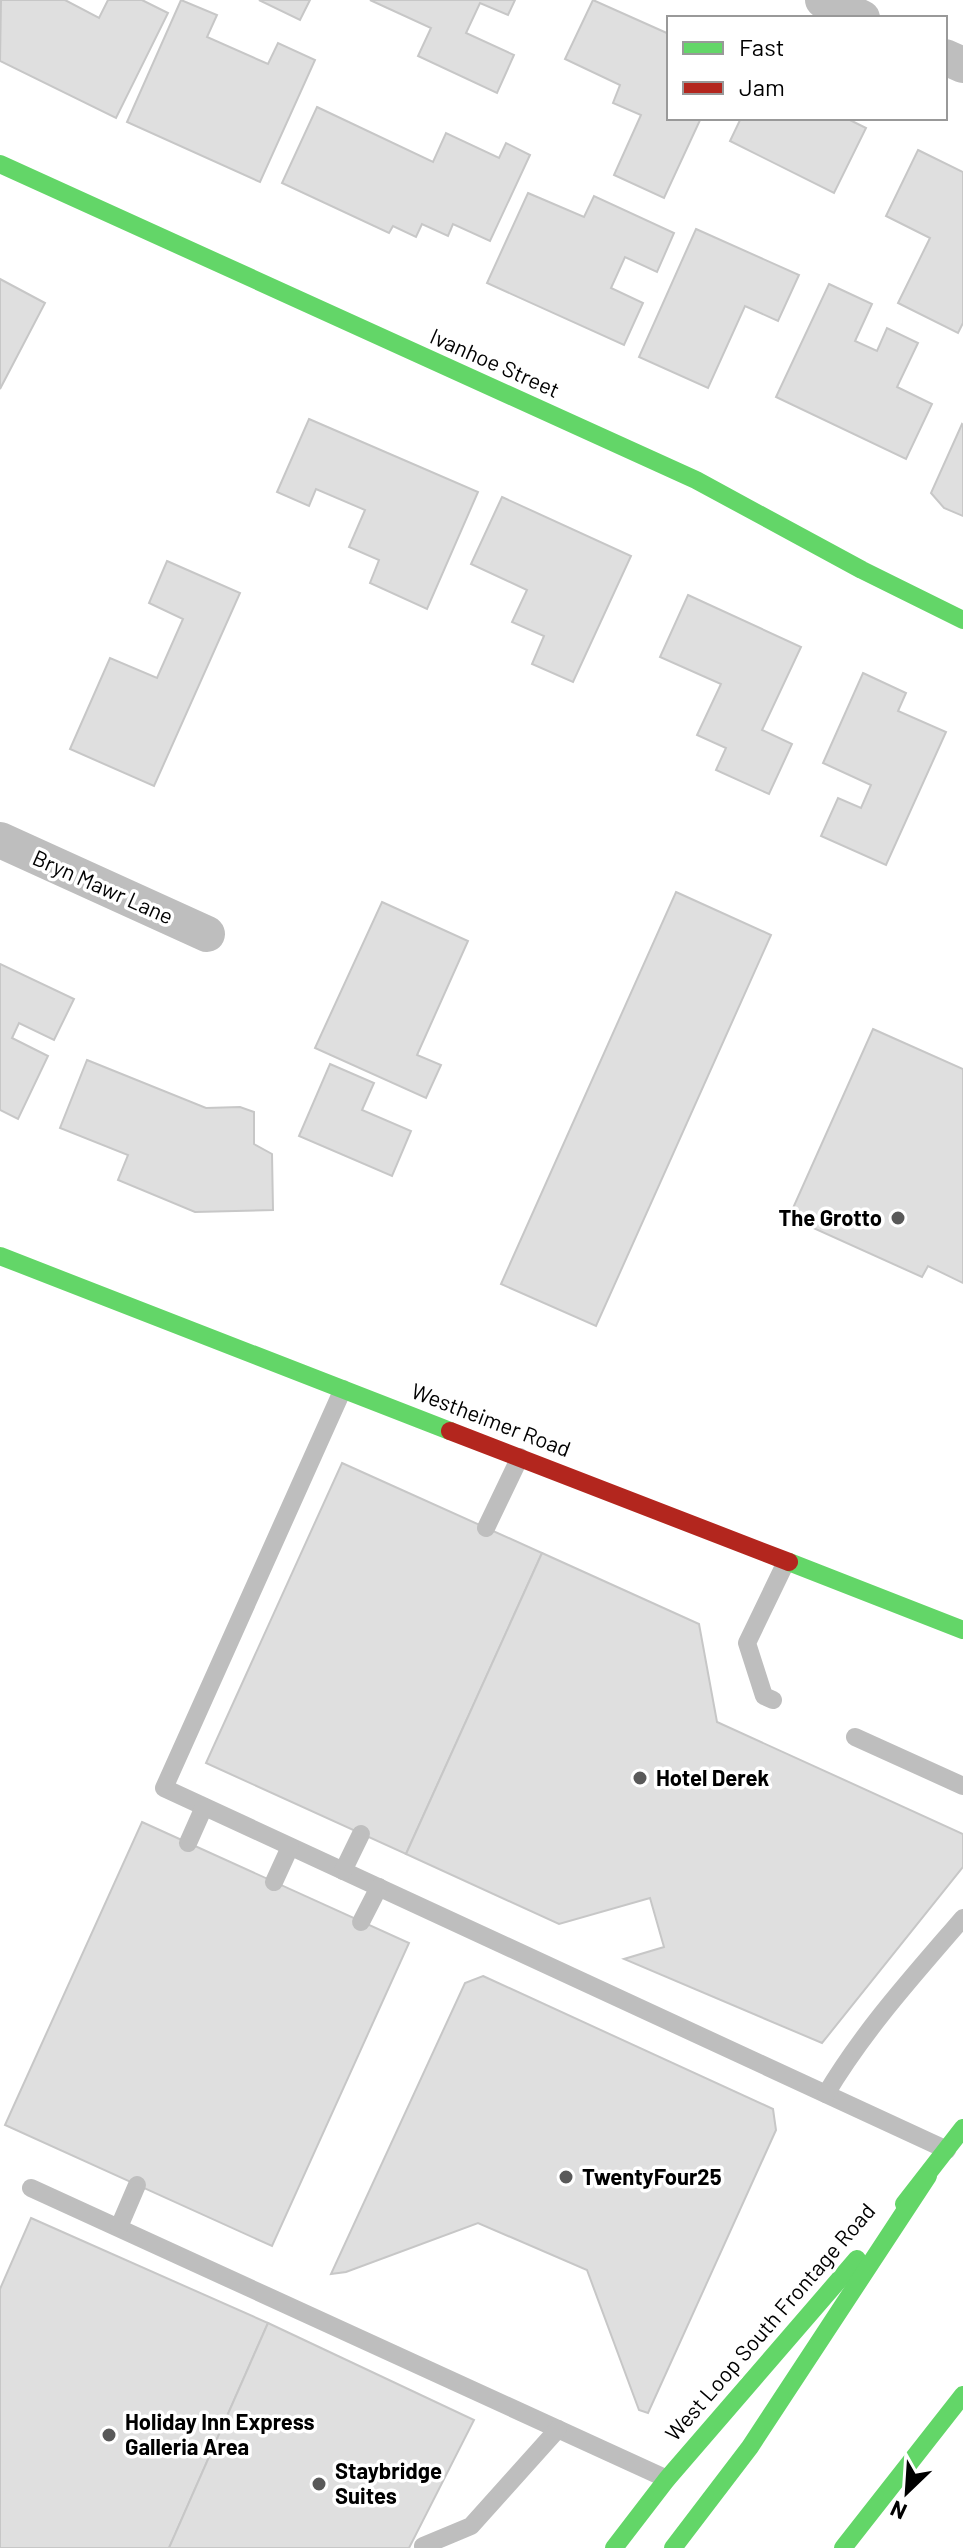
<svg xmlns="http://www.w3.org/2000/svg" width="963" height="2548" viewBox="0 0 963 2548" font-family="Barlow,sans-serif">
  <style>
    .building { fill: #dfdfdf; stroke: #c7c7c7; stroke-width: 2 }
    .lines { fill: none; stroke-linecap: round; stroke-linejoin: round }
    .lane { stroke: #bebebe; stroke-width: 18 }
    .street { stroke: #bebebe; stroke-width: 36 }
    .fast { stroke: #63d668; stroke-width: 18 }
    .jam { stroke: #b3261e; stroke-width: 18 }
    .poi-dot { fill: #595959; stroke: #fff; stroke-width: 3 }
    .labels { text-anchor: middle; stroke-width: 7; stroke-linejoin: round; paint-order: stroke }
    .street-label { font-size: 22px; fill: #000; stroke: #fff }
    .poi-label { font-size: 22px; font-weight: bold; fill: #000; stroke: #fff; text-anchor: start }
  </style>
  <rect width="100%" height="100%" fill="#fff"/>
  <g class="building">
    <polygon points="1,0 65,0 99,18 108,0 142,0 168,13 116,118 0,61"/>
    <polygon points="181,0 217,15 207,37 268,64 278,43 315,60 260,182 127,122"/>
    <polygon points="259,0 310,0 300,20"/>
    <polygon points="370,0 515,0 508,15 480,3 466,33 514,55 497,93 418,56 431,28"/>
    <polygon points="593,0 669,34 669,118 701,118 664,198 614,175 641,115 613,103 620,85 565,59"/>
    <polygon points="317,107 433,162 446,133 499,158 506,143 530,155 490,241 453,224 448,236 422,224 416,237 393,226 389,233 282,183"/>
    <polygon points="741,118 846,118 866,128 834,193 730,141"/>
    <polygon points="918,150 963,172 963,323 958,333 898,303 930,238 886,216"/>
    <polygon points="528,193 584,217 594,196 674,233 657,272 625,257 611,288 643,303 624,345 487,283"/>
    <polygon points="696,229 799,275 778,321 745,306 708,388 639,357"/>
    <polygon points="0,279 45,303 0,389"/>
    <polygon points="829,284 872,304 855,341 877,351 887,328 918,343 897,387 932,404 906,459 776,397"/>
    <polygon points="309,419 478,492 427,609 370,583 379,560 349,547 365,510 316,489 309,506 277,492"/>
    <polygon points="962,424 963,425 963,516 944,508 931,493"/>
    <polygon points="502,497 631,556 573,682 532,664 544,636 512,622 527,590 471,564"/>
    <polygon points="167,561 240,593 154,786 70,749 110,658 157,678 183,619 149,603"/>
    <polygon points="688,595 801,647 762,730 792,744 769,794 716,770 726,748 697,735 721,684 660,657"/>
    <polygon points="863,673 906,693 898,711 946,732 886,865 821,836 838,798 861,808 871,785 823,763"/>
    <polygon points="676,892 771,935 596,1326 501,1284"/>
    <polygon points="382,902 468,941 417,1055 441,1065 426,1098 315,1048"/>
    <polygon points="0,964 74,999 54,1040 19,1023 12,1038 48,1056 18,1119 0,1110"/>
    <polygon points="873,1029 963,1069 963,1283 928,1266 922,1277 789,1217"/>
    <polygon points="87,1060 206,1108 240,1107 254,1112 254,1144 272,1154 273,1210 195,1212 118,1180 128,1155 60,1128"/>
    <polygon points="330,1064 374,1083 362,1110 411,1131 392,1176 299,1136"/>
    <polygon points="342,1463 542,1553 406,1854 206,1763"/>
    <polygon points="542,1553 699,1624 717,1722 963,1834 963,1867 822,2043 624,1959 664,1947 650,1898 559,1924 406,1854"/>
    <polygon points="142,1822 409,1943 272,2246 5,2125"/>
    <polygon points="483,1976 773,2109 776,2130 648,2413 639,2410 587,2270 478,2223 346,2272 331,2274 465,1983"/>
    <polygon points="31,2218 268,2323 169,2548 0,2548 0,2289"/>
    <polygon points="268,2323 474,2420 409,2548 169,2548"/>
  </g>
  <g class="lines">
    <g class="lane">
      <polyline points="343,1389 164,1788 947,2150"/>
      <polyline points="486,1528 520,1457"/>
      <polyline points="773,1700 764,1696 747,1643 786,1562"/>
      <polyline points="855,1737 963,1786"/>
      <polyline points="188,1843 204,1807"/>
      <polyline points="343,1871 361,1834"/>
      <polyline points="274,1882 290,1847"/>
      <polyline points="361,1922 379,1887"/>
      <path d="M826,2094C864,2030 914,1975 963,1918"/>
      <polyline points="31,2188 667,2479"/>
      <polyline points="119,2227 137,2185"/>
      <polyline points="423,2546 471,2526 558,2429"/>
    </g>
    <g class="street">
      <polyline points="823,0 862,18"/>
      <polyline points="945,57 963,65"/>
      <polyline points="0,840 207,934"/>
    </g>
    <g class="fast">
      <polyline points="0,164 696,480 862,570 963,620"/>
      <polyline points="0,1256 450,1431"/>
      <polyline points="789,1562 963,1630"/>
      <polyline points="904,2204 963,2128"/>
      <polyline points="614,2548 667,2479 857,2259"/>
      <polyline points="673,2548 750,2447 928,2176"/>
      <polyline points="843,2548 963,2395"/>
    </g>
    <polyline class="jam" points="450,1431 789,1562"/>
  </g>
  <g class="poi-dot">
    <circle cx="898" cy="1218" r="8"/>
    <circle cx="640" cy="1778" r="8"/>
    <circle cx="566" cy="2177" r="8"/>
    <circle cx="109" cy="2435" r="8"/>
    <circle cx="319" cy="2484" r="8"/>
  </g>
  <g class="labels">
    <g class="street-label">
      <text transform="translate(495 363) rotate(24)" y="8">Ivanhoe Street</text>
      <text transform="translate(103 887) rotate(24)" y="8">Bryn Mawr Lane</text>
      <text transform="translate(491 1420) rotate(21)" y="8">Westheimer Road</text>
      <text transform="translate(770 2322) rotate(-49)" y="8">West Loop South Frontage Road</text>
    </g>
    <g class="poi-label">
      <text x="882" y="1226" text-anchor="end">The Grotto</text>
      <text x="656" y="1786">Hotel Derek</text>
      <text x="582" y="2185">TwentyFour25</text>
      <text x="125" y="2430">Holiday Inn Express<tspan x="125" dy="25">Galleria Area</tspan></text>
      <text x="335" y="2479">Staybridge<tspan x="335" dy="25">Suites</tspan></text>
    </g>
  </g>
  <rect x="667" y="16" width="280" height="104" fill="#ffffff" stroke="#999999" stroke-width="2"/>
  <rect x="683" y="42" width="40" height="12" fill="#63d668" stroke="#999999" stroke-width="2"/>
  <text x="739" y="56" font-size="24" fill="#000000">Fast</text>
  <rect x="683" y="82" width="40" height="12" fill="#b3261e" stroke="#999999" stroke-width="2"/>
  <text x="739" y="96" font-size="24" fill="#000000">Jam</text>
  <g transform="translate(907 2492) rotate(205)" stroke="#ffffff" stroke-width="6" paint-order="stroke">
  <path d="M0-6L14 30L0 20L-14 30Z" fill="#000000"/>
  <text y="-12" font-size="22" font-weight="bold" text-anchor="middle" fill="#000000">N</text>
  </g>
</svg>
